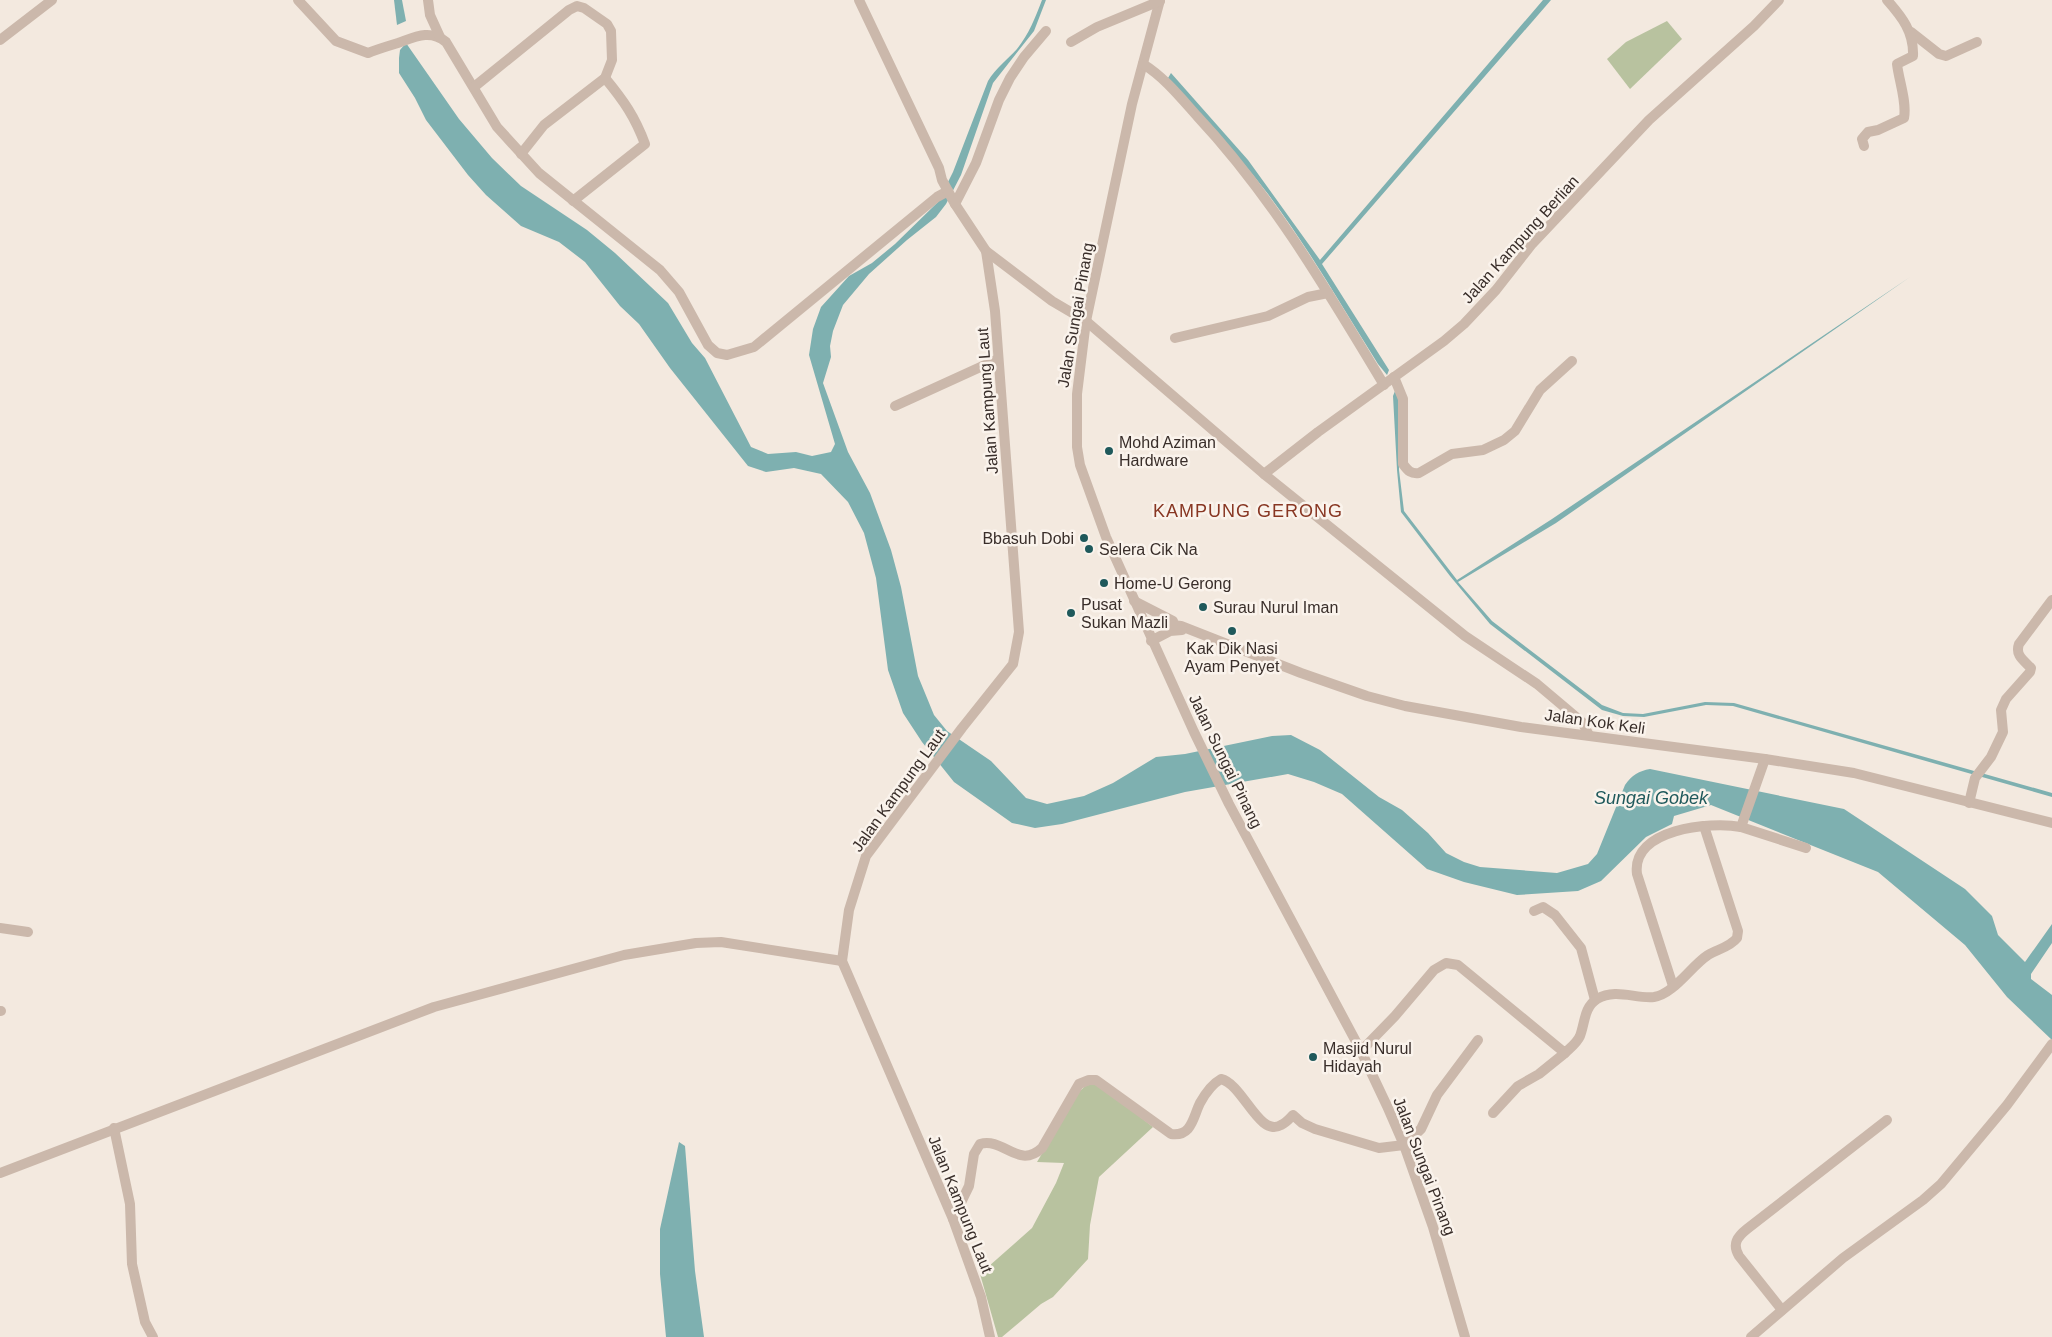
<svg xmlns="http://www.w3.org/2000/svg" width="2052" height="1337" viewBox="0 0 2052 1337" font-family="Helvetica,sans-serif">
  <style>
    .green { fill: #b8c29f }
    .water { fill: #7eb0b0 }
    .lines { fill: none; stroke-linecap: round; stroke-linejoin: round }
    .minor { stroke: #cbb8ab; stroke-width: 10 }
    .poi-dot { fill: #1f595b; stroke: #faf3ec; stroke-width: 2 }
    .labels { text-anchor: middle; stroke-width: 5; stroke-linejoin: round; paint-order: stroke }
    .street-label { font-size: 16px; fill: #392e2a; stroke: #faf3ec }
    .poi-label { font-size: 16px; fill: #392e2a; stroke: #faf3ec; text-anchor: start }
    .neighbourhood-label { font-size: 18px; letter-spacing: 1px; fill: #883723; stroke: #faf3ec }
    .water-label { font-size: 18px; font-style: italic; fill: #1f595b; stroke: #faf3ec }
  </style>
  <rect width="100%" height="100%" fill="#f3e9df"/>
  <g class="green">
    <polygon points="1667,21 1682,39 1630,89 1607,59 1626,42"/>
    <polygon points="1092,1084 1100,1086 1153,1127 1099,1177 1090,1225 1088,1259 1053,1297 1041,1304 1002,1337 998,1337 980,1274 1032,1228 1056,1183 1064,1163 1037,1162 1078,1093 1085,1086"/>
  </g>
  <g class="water">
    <polygon points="394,0 402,0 406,21 397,25"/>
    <path d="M1042,0H1046L1034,31L993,83L961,175L946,204L936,217L907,240L869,274L843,305L833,331L830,346L831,357L823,383L848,452L870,493L891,550L901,587L918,676L934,715L947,731L991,761L1026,798L1047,804L1084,796L1113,783L1156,757L1185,754L1272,736L1291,735L1320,750L1379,797L1402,810L1428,833L1446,853L1464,862L1480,867L1557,873L1588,864L1597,854L1625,785C1632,775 1639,771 1650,769L1844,809L1965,889L1992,916L1998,935L2025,962L2052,924V943L2031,974V979L2052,995V1040L2007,997L1965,945L1878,872L1711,805L1674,816L1672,824L1646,837L1601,881L1578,891L1517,895L1464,882L1427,869L1342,794L1314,782L1288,774L1185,792L1062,824L1035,828L1012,823L954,782L922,742L903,713L888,670L876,578L864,533L848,502L821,474L794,468L766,472L748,466L670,368L639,324L620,306L585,262L559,242L521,226L486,195L468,175L426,120L415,98L399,73V58L400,50L406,43L459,119L492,158L521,186L587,230L615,253L668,303L692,343L705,358L751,447L768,454L796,452L812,456L831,452L835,444L809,355L813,329L821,307L849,276L872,263L895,244L938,202L953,172L988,81C996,68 1007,60 1017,49C1029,34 1035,18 1042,0Z"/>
    <path d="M1543,0H1551L1322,264L1389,370L1387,375L1378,364C1342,307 1308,247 1268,194C1237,154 1202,116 1168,78L1171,73L1248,160L1320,260Z"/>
    <polygon points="1910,277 1556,523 1458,582 1492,621 1602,705 1623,713 1643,714 1705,702 1734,703 2052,793 2052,797 1733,706 1706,705 1644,717 1623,716 1602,710 1490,624 1450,576 1401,512 1397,470 1393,396 1395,391 1399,395 1399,470 1404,511 1457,580 1552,519"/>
    <polygon points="679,1142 685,1146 695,1271 704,1337 666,1337 660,1274 660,1229"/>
  </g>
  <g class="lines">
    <g class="minor">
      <path d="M298,0L336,41L368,53C378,49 388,46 398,43C415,37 430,29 446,42L497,127L539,173L660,270L679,292L708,345L717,353L727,355L754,347L937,197L948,191"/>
      <polyline points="428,0 430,15 440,37"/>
      <polyline points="859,0 939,168 942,180 955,204 986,251 1052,301 1086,321 1264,474 1465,636 1537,684 1569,711 1582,722 1589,735"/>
      <polyline points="1160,0 1132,104 1086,321 1077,394 1077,447 1080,465 1106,537 1194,732 1229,804 1361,1051 1387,1106 1404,1145 1433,1227 1465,1337"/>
      <polyline points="1911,32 1939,54 1946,56 1977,42"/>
      <polyline points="0,40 52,0"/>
      <polyline points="1071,42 1097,27 1160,1"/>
      <path d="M1143,64C1164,77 1180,97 1197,116C1272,196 1328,292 1384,385"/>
      <polyline points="474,87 569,10 577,6 584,8 607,24 611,31 612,60 605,78 544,125 521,154"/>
      <path d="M1864,146L1862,139L1868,132L1878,130L1904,118C1907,102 1899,81 1897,64L1913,56C1914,32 1902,17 1887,0"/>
      <path d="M573,201L645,144C635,117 624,101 605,78"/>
      <polyline points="955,204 976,163 999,100 1010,78 1024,57 1046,31"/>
      <polyline points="986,251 995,311 1019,632 1013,664 962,728 866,856 849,910 842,961 953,1219 981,1297 990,1337"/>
      <polyline points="1175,338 1268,316 1308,297 1328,293"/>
      <path d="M1394,377L1403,399V464C1408,471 1411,474 1419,473L1452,454L1483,450L1504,440L1515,431L1540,390L1572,361"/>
      <polyline points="895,406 998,359"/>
      <polyline points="1264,474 1318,432 1444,341 1464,324 1496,290 1532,244 1649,120 1754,26 1779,0"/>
      <polyline points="1134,601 1173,621"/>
      <polyline points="1142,621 1181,626 1301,673 1367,696 1405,706 1521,727 1765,759 1854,773 2052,823"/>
      <polyline points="1151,641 1170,631 1182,630"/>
      <path d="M1969,803L1975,778L1991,757L2003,732L2001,710L2006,699L2030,672L2031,668C2023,660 2015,655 2019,644L2052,600"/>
      <polyline points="1741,827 1806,848"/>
      <polyline points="1534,911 1543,907 1555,915 1581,948 1595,1000"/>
      <polyline points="0,928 28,932"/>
      <path d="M1673,986L1637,874C1631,829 1710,821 1741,827L1765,759"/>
      <polyline points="0,1011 1,1011"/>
      <path d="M1361,1051L1395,1016L1434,970L1446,963L1458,965L1565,1053C1570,1048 1577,1043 1580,1036C1585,1023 1584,1007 1597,999C1616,988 1635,999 1654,997C1674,994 1691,966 1708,955C1718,949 1730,947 1737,938L1738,931L1704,826"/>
      <polyline points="1493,1113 1518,1086 1539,1074 1565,1053"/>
      <polyline points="114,1128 130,1204 132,1264 145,1322 153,1337"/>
      <polyline points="0,1173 434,1007 624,955 696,943 721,942 842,961"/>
      <path d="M953,1219L969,1186L974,1154L980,1144C1004,1137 1018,1170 1042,1148L1079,1084L1089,1080H1096L1171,1134C1192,1137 1193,1117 1200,1103C1205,1094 1212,1084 1221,1079C1243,1084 1259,1138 1281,1125C1286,1123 1290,1118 1293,1115L1302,1123L1315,1129L1379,1148L1404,1145L1421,1129L1437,1095L1478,1040"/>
      <path d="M1782,1310L1739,1256C1732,1244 1737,1237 1747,1229L1887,1120"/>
      <polyline points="1751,1337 1843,1258 1923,1200 1941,1184 2007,1105 2052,1044"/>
    </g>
  </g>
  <g class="poi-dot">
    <circle cx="1109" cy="451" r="5"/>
    <circle cx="1084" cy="538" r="5"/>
    <circle cx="1089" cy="549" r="5"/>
    <circle cx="1104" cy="583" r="5"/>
    <circle cx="1203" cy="607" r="5"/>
    <circle cx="1071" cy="613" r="5"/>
    <circle cx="1232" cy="631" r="5"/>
    <circle cx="1313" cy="1057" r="5"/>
  </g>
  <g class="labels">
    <g class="street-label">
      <text transform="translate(1520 239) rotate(-48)" y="6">Jalan Kampung Berlian</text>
      <text transform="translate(1075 315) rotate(-80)" y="6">Jalan Sungai Pinang</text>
      <text transform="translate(987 401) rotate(-94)" y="6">Jalan Kampung Laut</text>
      <text transform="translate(1595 721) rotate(8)" y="6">Jalan Kok Keli</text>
      <text transform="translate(1226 761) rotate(64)" y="6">Jalan Sungai Pinang</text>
      <text transform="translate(898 790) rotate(-54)" y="6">Jalan Kampung Laut</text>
      <text transform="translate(1425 1166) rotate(69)" y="6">Jalan Sungai Pinang</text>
      <text transform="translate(961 1204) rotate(68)" y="6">Jalan Kampung Laut</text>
    </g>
    <g class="poi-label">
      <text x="1119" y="448">Mohd Aziman<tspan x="1119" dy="18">Hardware</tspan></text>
      <text x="1074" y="544" text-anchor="end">Bbasuh Dobi</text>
      <text x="1099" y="555">Selera Cik Na</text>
      <text x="1114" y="589">Home-U Gerong</text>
      <text x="1081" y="610">Pusat<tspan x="1081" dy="18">Sukan Mazli</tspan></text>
      <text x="1213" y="613">Surau Nurul Iman</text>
      <text x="1232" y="654" text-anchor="middle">Kak Dik Nasi<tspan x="1232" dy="18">Ayam Penyet</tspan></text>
      <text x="1323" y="1054">Masjid Nurul<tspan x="1323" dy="18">Hidayah</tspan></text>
    </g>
    <g class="neighbourhood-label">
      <text x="1248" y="517">KAMPUNG GERONG</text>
    </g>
    <g class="water-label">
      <text x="1651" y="804">Sungai Gobek</text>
    </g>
  </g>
</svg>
